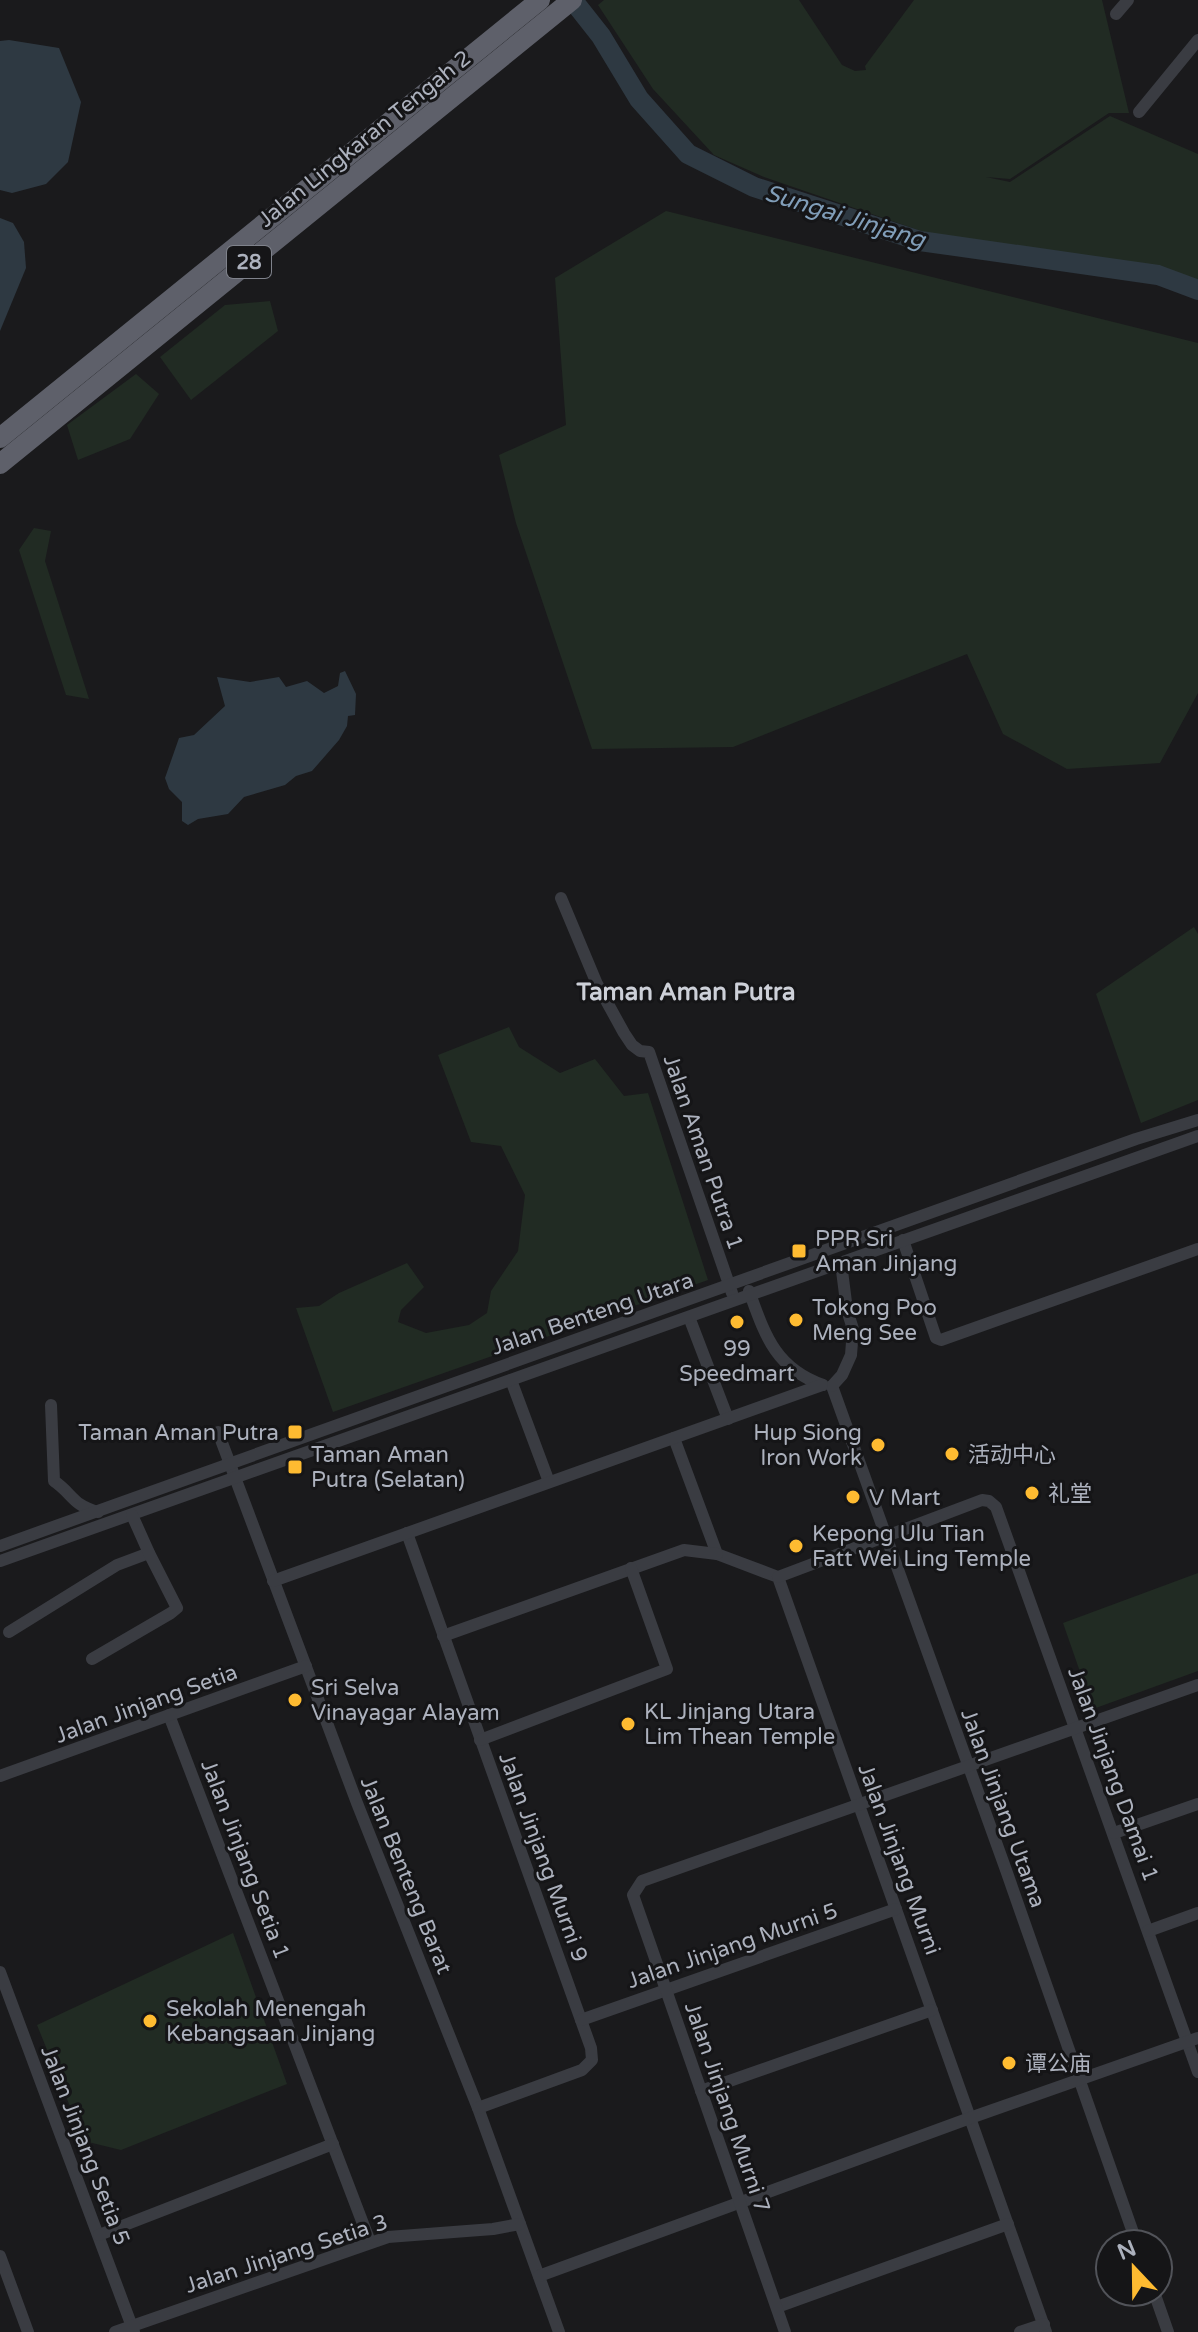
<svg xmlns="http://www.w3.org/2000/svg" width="1198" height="2332" viewBox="0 0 1198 2332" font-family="'Varela Round','Noto Sans SC',sans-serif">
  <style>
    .green { fill: #212b23 }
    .water { fill: #2e3942 }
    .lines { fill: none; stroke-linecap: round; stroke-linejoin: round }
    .river { stroke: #2e3942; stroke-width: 20 }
    .minor { stroke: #3a3c42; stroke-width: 12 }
    .trunk { stroke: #5e606a; stroke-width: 20 }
    .poi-dot { fill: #febb31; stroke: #151517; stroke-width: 3 }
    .labels { text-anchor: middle; stroke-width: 6; stroke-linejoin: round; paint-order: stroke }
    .shield { fill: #151517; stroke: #7f828b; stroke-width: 2 }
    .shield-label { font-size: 20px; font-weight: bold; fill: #acb1bd }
    .street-label { font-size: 22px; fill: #acb1bd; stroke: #151517 }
    .poi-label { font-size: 22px; fill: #acb1bd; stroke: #151517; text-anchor: start }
    .water-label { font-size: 24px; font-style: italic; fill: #819eb9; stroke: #151517 }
    .neighbourhood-label { font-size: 24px; font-weight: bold; fill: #cdd0d8; stroke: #151517 }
  </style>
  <rect width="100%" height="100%" fill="#1a1a1c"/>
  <g class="green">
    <polygon points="604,0 799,0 842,65 855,71 866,70 865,66 914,0 1102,0 1129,113 1109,113 1010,179 986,177 1010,182 1110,116 1198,154 1198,281 1171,273 1019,249 956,243 764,177 714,155 653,89 598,5"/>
    <polygon points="666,211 1198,343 1198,693 1160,763 1067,769 1003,734 967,654 733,747 592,749 516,523 499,455 566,425 555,278"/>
    <polygon points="270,301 278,331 191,400 160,357 225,305"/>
    <polygon points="136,374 159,394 130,439 78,460 67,425"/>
    <polygon points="34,528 51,531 45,561 89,699 66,695 19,550"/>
    <polygon points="1194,927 1198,934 1198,1100 1141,1123 1096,994"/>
    <polygon points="509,1027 519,1047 560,1073 595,1059 624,1096 648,1093 708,1280 333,1412 296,1308 319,1306 339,1293 407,1263 424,1287 401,1310 398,1322 426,1333 469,1325 487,1313 491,1291 518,1251 525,1195 501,1146 471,1142 438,1055"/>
    <polygon points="1198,1573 1198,1671 1093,1709 1063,1623"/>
    <polygon points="233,1933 287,2084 121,2150 84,2141 37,2025"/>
  </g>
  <g class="water">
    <polygon points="9,40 59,48 81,102 68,162 46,184 12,193 0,190 0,41"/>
    <polygon points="0,218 13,223 24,242 26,268 0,331"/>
    <polygon points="345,671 356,694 355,715 348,716 347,726 339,740 312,771 296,776 285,785 244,797 228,814 198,819 188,825 182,821 182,802 169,789 165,778 179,738 194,735 225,706 217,677 250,682 279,677 286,687 307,681 324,693 338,686 340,673"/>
  </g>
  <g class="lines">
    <polyline class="river" points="575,3 601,36 639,99 688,154 754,187 920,241 1158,275 1198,290"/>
    <g class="minor">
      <polyline points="1116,14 1128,0"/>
      <polyline points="1139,112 1198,40"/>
      <polyline points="561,898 597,984 624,1033 632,1045 640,1051 649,1052 732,1293"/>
      <polyline points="903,1240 936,1338 941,1340 1198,1249"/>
      <path d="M749,1291C765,1335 775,1368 823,1385"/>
      <polyline points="689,1317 728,1419"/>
      <polyline points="511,1380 549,1482"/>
      <polyline points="832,1386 1006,1870 1137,2244"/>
      <polyline points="832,1386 842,1375 851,1355 853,1329 847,1310 841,1263"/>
      <path d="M51,1405L54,1481C73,1494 72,1505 98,1512"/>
      <polyline points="218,1432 357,1803 478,2108 559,2332"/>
      <polyline points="674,1438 717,1554 778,1577 1046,2332"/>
      <polyline points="407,1533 591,2048 592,2060 582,2070 478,2108"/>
      <polyline points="0,1546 1136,1139 1198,1120"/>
      <polyline points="0,1561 1198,1136"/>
      <polyline points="778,1577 982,1500 989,1501 996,1507 1198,2072"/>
      <polyline points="273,1581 822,1385"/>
      <polyline points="9,1632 117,1565 149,1553"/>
      <polyline points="443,1636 684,1550 717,1554"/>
      <polyline points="92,1659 171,1613 177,1608 149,1553 132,1515"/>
      <polyline points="169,1715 370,2242"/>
      <polyline points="480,1740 667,1669 631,1568"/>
      <polyline points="0,1776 306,1666"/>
      <polyline points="1114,1833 1198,1804"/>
      <polyline points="1148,1931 1198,1913"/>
      <polyline points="0,1972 134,2332"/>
      <polyline points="581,2020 896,1909"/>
      <polyline points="701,2091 932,2010"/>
      <polyline points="99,2235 333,2144"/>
      <polyline points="0,2256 28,2332"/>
      <polyline points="539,2276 970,2118 1198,2038"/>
      <polyline points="1154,2292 1168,2332"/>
      <polyline points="777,2307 1008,2224"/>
      <polyline points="115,2332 388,2237 493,2229 520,2224"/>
      <polyline points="785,2332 633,1895 642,1881 1198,1685"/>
      <polyline points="1020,2332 1044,2324"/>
    </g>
    <g class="trunk">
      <polyline points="0,438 540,0"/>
      <polyline points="0,464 572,0"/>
    </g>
  </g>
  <g class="poi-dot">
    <rect x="791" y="1243" width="16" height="16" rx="4"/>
    <circle cx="796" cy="1320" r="8"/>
    <circle cx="737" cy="1322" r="8"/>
    <rect x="287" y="1424" width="16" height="16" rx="4"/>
    <circle cx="878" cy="1445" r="8"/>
    <circle cx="952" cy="1454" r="8"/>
    <rect x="287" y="1459" width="16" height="16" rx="4"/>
    <circle cx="1032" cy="1493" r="8"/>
    <circle cx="853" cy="1497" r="8"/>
    <circle cx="796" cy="1546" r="8"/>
    <circle cx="295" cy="1700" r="8"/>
    <circle cx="628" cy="1724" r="8"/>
    <circle cx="150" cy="2021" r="8"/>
    <circle cx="1009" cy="2063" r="8"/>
  </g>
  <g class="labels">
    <rect class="shield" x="227" y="246" width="44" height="32" rx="6"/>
    <g class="shield-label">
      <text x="249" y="269">28</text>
    </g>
    <g class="street-label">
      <text transform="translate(364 138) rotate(-39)" y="8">Jalan Lingkaran Tengah 2</text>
      <text transform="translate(704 1152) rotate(71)" y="8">Jalan Aman Putra 1</text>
      <text transform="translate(592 1313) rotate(-19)" y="8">Jalan Benteng Utara</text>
      <text transform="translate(146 1703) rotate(-20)" y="8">Jalan Jinjang Setia</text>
      <text transform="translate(1114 1774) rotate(70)" y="8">Jalan Jinjang Damai 1</text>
      <text transform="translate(1004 1808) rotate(70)" y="8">Jalan Jinjang Utama</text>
      <text transform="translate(544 1857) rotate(70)" y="8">Jalan Jinjang Murni 9</text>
      <text transform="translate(246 1859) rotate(69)" y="8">Jalan Jinjang Setia 1</text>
      <text transform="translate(900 1859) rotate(70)" y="8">Jalan Jinjang Murni</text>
      <text transform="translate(407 1875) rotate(68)" y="8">Jalan Benteng Barat</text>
      <text transform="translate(732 1945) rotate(-19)" y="8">Jalan Jinjang Murni 5</text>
      <text transform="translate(728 2107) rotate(71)" y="8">Jalan Jinjang Murni 7</text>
      <text transform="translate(86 2145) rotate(69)" y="8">Jalan Jinjang Setia 5</text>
      <text transform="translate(286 2253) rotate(-18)" y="8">Jalan Jinjang Setia 3</text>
    </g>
    <g class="poi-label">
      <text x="815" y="1246">PPR Sri<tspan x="815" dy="25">Aman Jinjang</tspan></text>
      <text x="812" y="1315">Tokong Poo<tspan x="812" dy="25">Meng See</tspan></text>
      <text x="737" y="1356" text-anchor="middle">99<tspan x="737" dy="25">Speedmart</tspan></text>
      <text x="279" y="1440" text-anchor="end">Taman Aman Putra</text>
      <text x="862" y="1440" text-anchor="end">Hup Siong<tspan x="862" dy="25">Iron Work</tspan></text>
      <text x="311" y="1462">Taman Aman<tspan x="311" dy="25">Putra (Selatan)</tspan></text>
      <text x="968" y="1462">活动中心</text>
      <text x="1048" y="1501">礼堂</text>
      <text x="869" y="1505">V Mart</text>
      <text x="812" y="1541">Kepong Ulu Tian<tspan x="812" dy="25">Fatt Wei Ling Temple</tspan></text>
      <text x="311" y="1695">Sri Selva<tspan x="311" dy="25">Vinayagar Alayam</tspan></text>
      <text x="644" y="1719">KL Jinjang Utara<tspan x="644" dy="25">Lim Thean Temple</tspan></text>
      <text x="166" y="2016">Sekolah Menengah<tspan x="166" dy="25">Kebangsaan Jinjang</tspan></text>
      <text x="1025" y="2071">谭公庙</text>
    </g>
    <g class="water-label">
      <text transform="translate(845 216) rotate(17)" y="8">Sungai Jinjang</text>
    </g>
    <g class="neighbourhood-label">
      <text x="686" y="1000">Taman Aman Putra</text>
    </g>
  </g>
  <g transform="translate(1134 2268) rotate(338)"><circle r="38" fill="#151517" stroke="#515359" stroke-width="2"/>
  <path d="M0-6L14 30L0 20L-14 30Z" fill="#febb31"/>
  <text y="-12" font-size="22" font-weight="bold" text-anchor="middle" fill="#acb1bd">N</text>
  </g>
</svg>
